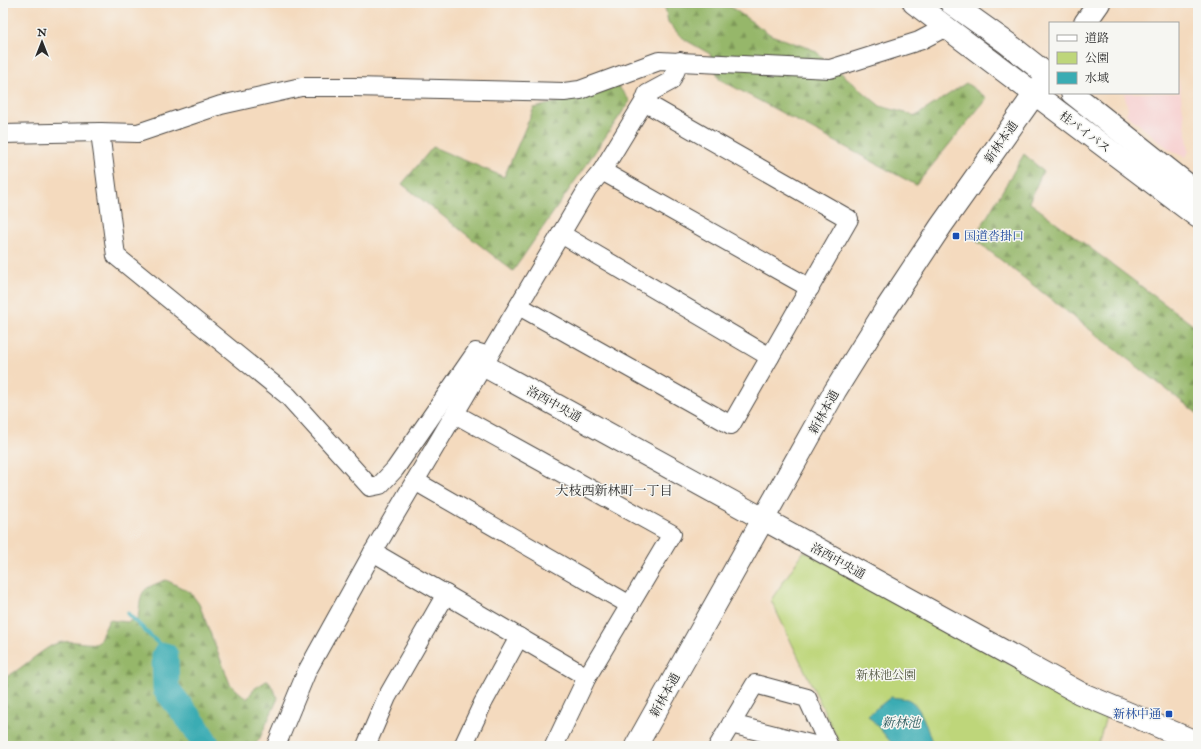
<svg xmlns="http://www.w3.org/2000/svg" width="1201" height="749" viewBox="0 0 1201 749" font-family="'IM FELL English','Noto Serif JP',serif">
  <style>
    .built { fill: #f7d0d0 }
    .forest { fill: url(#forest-firs); stroke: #60714a }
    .park { fill: #bed67a; stroke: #748052 }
    .water { fill: #3aacb3; stroke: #326c6f }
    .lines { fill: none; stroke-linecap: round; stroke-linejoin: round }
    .stream { stroke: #3aacb3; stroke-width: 4.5 }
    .river { stroke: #3aacb3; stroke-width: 27 }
    .minor-casing { stroke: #494541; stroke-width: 20 }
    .tertiary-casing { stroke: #494541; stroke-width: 24 }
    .trunk-casing { stroke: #494541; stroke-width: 24 }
    .minor { stroke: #fff; stroke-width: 18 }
    .tertiary { stroke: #fff; stroke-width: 22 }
    .trunk { stroke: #fff; stroke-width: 22 }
    .transit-dot { fill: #1a4fb4; stroke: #f6f6f2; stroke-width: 1.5 }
    .labels { text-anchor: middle; stroke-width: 3; stroke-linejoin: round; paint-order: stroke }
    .street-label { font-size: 12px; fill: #2b2b2b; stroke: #f6f6f2 }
    .transit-label { font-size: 12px; fill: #164399; stroke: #f6f6f2; text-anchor: start }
    .park-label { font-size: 12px; fill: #50563f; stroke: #f6f6f2 }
    .neighbourhood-label { font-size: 13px; fill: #2b2b2b; stroke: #f6f6f2 }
    .water-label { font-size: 13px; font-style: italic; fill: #315f61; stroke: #f6f6f2 }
  </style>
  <defs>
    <pattern id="forest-firs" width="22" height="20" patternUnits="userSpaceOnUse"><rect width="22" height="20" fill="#96b76a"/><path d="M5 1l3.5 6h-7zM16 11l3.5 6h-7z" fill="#7b9557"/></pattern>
  </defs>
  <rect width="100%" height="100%" fill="#f6f6f2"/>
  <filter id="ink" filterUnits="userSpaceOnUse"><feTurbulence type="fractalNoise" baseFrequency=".025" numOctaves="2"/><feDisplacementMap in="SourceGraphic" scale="8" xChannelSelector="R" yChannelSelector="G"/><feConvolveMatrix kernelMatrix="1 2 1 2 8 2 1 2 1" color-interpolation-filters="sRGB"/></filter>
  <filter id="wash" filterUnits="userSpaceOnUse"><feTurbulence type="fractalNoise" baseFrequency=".012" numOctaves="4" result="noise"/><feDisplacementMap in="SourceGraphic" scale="16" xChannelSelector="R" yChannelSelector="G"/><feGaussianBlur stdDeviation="0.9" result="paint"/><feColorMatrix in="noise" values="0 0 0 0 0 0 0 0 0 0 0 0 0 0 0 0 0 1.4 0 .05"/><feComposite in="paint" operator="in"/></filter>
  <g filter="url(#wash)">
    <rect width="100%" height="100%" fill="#f4dabe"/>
    <polygon class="built" points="1178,76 1189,151 1186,157 1169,149 1126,114 1128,109 1124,93 1178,93"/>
    <g class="forest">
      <polygon points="664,3 725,3 771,35 814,50 880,106 916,116 966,83 987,98 916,185 719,79 710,54 682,38 668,22"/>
      <polygon points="618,86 630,101 513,271 402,184 433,147 504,177 534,108"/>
      <polygon points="1024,154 1043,171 1029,202 1198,329 1198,414 974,239"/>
      <path d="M166,580L190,592L199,604L230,684L247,699L254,689L268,680L278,698L259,740L253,746H3V678C15,675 39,651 55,644C72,638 81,645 98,643L109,620L127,622L138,618C142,591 138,590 166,580Z"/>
    </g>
    <polygon class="park" points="804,551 1106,716 1098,746 841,746 771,600"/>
    <path class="water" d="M891,697C896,698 903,698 907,699C923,705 927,733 934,746H894L868,715Z"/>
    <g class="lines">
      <polyline class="stream" points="128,614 161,646 165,656"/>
      <polyline class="river" points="165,656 166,689 195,726 207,746"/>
    </g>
  </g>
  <g filter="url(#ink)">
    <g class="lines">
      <defs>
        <g id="minor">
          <polyline points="100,132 116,256 288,396 370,487 380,485 395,469 476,352 489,356"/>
          <polyline points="3,134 100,132 138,133 221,105 301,87 353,87 564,92 580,90 659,61 830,69 919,41 946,27"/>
          <polyline points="602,171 810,288"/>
          <polyline points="561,234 770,357"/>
          <polyline points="519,306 731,425 849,219 644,102"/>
          <polyline points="455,414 672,534 587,677 554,746"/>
          <polyline points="415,481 630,605"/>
          <polyline points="373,552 587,677"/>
          <polyline points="731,724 818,746"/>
          <polyline points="276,746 307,671 373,552 588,188 602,171 644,102 647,94 671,81 680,61"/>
          <polyline points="366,746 387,697 446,594"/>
          <polyline points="463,746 483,703 519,637"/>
          <polyline points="718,746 755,684 807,698 829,746"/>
        </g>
        <g id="tertiary">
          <polyline points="1085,23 1099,3"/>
          <polyline points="483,365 1080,693 1198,743"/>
          <polyline points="636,746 835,391 886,309 941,226 1046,78"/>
        </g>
        <g id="trunk">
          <polyline points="914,3 1198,217"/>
          <polyline points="951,3 1007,43 1050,77"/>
          <polyline points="1072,93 1198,193"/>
        </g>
      </defs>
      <use href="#minor" class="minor-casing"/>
      <use href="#tertiary" class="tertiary-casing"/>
      <use href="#trunk" class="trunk-casing"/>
      <use href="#minor" class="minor"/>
      <use href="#tertiary" class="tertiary"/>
      <use href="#trunk" class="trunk"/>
    </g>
  </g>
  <g class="transit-dot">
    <rect x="952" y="232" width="8" height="8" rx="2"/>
    <rect x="1165" y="710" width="8" height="8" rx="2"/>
  </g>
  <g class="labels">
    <g class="street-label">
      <text transform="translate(1085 132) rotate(37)" y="4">桂バイパス</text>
      <text transform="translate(1001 142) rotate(-55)" y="4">新林本通</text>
      <text transform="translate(554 404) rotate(29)" y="4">洛西中央通</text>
      <text transform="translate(824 412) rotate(-61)" y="4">新林本通</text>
      <text transform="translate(838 561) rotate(29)" y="4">洛西中央通</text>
      <text transform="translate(665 695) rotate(-61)" y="4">新林本通</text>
    </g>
    <g class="transit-label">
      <text x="964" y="240">国道沓掛口</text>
      <text x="1161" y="718" text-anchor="end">新林中通</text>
    </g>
    <g class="park-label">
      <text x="886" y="679">新林池公園</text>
    </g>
    <g class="neighbourhood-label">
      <text x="614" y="495">大枝西新林町一丁目</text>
    </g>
    <g class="water-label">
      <text x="901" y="727">新林池</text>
    </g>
  </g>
  <rect width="1201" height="749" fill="none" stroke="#f6f6f2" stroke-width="16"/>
  <rect x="1049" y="22" width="130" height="72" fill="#f6f6f2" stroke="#a5a5a2"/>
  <rect x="1057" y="35" width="20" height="6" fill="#ffffff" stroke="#a5a5a2"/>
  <text x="1085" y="42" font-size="12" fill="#2b2b2b">道路</text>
  <rect x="1057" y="52" width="20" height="12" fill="#bed67a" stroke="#a5a5a2"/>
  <text x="1085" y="62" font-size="12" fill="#2b2b2b">公園</text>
  <rect x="1057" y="72" width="20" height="12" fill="#3aacb3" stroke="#a5a5a2"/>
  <text x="1085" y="82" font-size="12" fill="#2b2b2b">水域</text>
  <g transform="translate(42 42)" stroke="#f6f6f2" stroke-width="3" paint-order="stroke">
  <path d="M0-3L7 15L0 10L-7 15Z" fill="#2b2b2b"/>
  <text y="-6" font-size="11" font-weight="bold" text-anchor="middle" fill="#2b2b2b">N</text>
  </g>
</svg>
